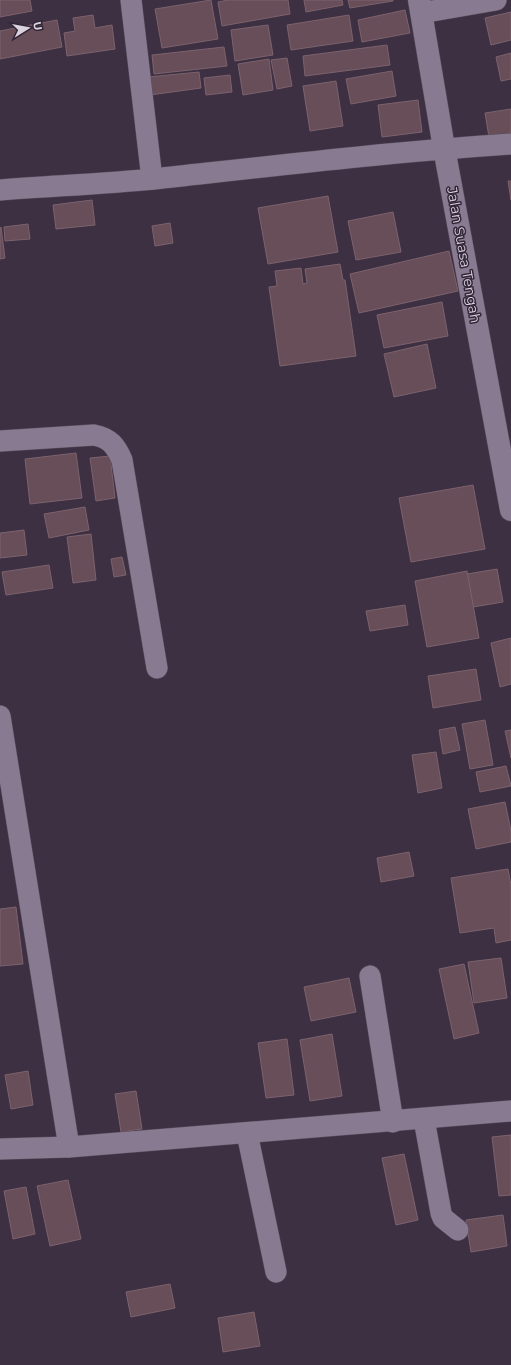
<svg xmlns="http://www.w3.org/2000/svg" width="511" height="1365" viewBox="0 0 511 1365" font-family="Montserrat,sans-serif">
  <style>
    .building { fill: #674e58; stroke: #7c626d }
    .lines { fill: none; stroke-linecap: round; stroke-linejoin: round }
    .minor-casing { stroke: #564c5c; stroke-width: 22 }
    .tertiary-casing { stroke: #564c5c; stroke-width: 23 }
    .minor { stroke: #887a90; stroke-width: 21 }
    .tertiary { stroke: #887a90; stroke-width: 22 }
    .labels { text-anchor: middle; stroke-width: 3; stroke-linejoin: round; paint-order: stroke }
    .street-label { font-size: 14px; fill: #dad2de; stroke: #322639 }
  </style>
  <rect width="100%" height="100%" fill="#3d3043"/>
  <g class="building">
    <polygon points="0,0 30,0 32,11 0,17"/>
    <polygon points="211,0 218,39 162,48 155,9"/>
    <polygon points="228,0 288,0 290,14 222,26 218,2"/>
    <polygon points="304,0 342,0 343,5 306,12"/>
    <polygon points="348,0 393,0 393,1 350,8"/>
    <polygon points="405,10 410,33 362,42 358,20"/>
    <polygon points="511,12 511,40 491,45 485,18"/>
    <polygon points="93,15 95,28 112,25 115,49 67,56 64,33 75,31 73,18"/>
    <polygon points="349,15 353,41 291,50 287,25"/>
    <polygon points="57,20 62,47 0,59 0,31"/>
    <polygon points="268,25 273,55 235,61 231,30"/>
    <polygon points="387,45 390,65 305,76 303,56"/>
    <polygon points="224,47 227,66 154,74 152,55"/>
    <polygon points="511,53 511,79 501,81 496,57"/>
    <polygon points="287,58 292,86 277,89 271,60"/>
    <polygon points="269,59 273,90 243,95 238,64"/>
    <polygon points="392,71 396,96 351,104 346,79"/>
    <polygon points="199,72 201,88 150,95 148,77"/>
    <polygon points="230,75 232,92 206,95 204,78"/>
    <polygon points="336,81 343,126 310,131 303,86"/>
    <polygon points="418,100 422,132 382,137 378,105"/>
    <polygon points="511,109 511,134 489,137 485,113"/>
    <polygon points="508,181 511,181 511,200"/>
    <polygon points="328,196 338,252 268,264 258,208"/>
    <polygon points="92,200 95,225 56,229 53,205"/>
    <polygon points="393,212 401,252 356,260 348,221"/>
    <polygon points="170,223 173,243 155,246 152,226"/>
    <polygon points="28,224 30,239 5,241 4,227"/>
    <polygon points="1,227 5,258 0,259 0,228"/>
    <polygon points="449,251 458,291 359,313 350,274"/>
    <polygon points="340,264 343,280 345,280 356,356 280,366 269,287 277,286 275,271 301,268 303,284 307,283 305,269"/>
    <polygon points="442,302 448,336 384,348 377,315"/>
    <polygon points="427,344 436,388 394,397 384,354"/>
    <polygon points="76,453 82,498 30,504 25,459"/>
    <polygon points="110,456 115,498 96,501 90,458"/>
    <polygon points="473,485 485,549 411,562 399,498"/>
    <polygon points="85,507 89,530 49,538 44,514"/>
    <polygon points="24,530 27,555 0,558 0,533"/>
    <polygon points="91,534 96,580 73,583 67,537"/>
    <polygon points="122,557 126,575 114,577 111,559"/>
    <polygon points="49,565 53,588 6,595 2,572"/>
    <polygon points="497,569 503,602 473,607 467,574"/>
    <polygon points="467,571 479,638 427,647 415,581"/>
    <polygon points="405,605 408,625 370,631 366,611"/>
    <polygon points="511,638 511,684 500,687 491,643"/>
    <polygon points="476,669 481,700 433,708 428,676"/>
    <polygon points="485,720 493,765 470,769 462,724"/>
    <polygon points="455,727 460,750 443,754 439,730"/>
    <polygon points="511,730 511,758 505,731"/>
    <polygon points="436,752 442,788 418,793 412,755"/>
    <polygon points="506,766 511,786 480,792 476,772"/>
    <polygon points="505,802 511,831 511,842 476,849 468,809"/>
    <polygon points="409,852 414,876 381,882 377,858"/>
    <polygon points="508,869 511,885 511,940 496,943 494,928 460,933 451,878"/>
    <polygon points="16,907 23,964 0,966 0,909"/>
    <polygon points="501,958 507,998 474,1003 468,962"/>
    <polygon points="464,964 479,1033 454,1039 439,969"/>
    <polygon points="349,978 356,1012 311,1021 304,987"/>
    <polygon points="332,1034 342,1096 310,1101 300,1040"/>
    <polygon points="287,1039 294,1095 266,1098 258,1043"/>
    <polygon points="28,1071 33,1105 11,1109 5,1075"/>
    <polygon points="136,1091 142,1129 121,1132 115,1094"/>
    <polygon points="511,1135 511,1195 499,1196 492,1137"/>
    <polygon points="404,1154 418,1220 396,1225 382,1158"/>
    <polygon points="68,1180 81,1239 50,1246 37,1186"/>
    <polygon points="26,1187 35,1234 13,1239 4,1191"/>
    <polygon points="503,1215 507,1246 471,1252 466,1220"/>
    <polygon points="170,1284 175,1308 131,1317 126,1292"/>
    <polygon points="254,1312 260,1346 223,1352 218,1318"/>
  </g>
  <g class="lines">
    <defs>
      <g id="minor">
        <polyline points="131,0 152,179"/>
        <polyline points="421,13 496,0"/>
        <path d="M0,190C51,186 103,184 154,179C273,166 391,152 511,144"/>
        <path d="M0,441L94,435C110,438 116,446 122,460L157,668"/>
        <polyline points="0,716 69,1147"/>
        <polyline points="370,976 393,1122"/>
        <polyline points="424,1119 441,1213 443,1218 458,1230"/>
        <polyline points="247,1133 276,1272"/>
        <polyline points="0,1149 69,1147 511,1111"/>
      </g>
      <polyline id="tertiary" points="419,0 444,148 511,510"/>
    </defs>
    <use href="#minor" class="minor-casing"/>
    <use href="#tertiary" class="tertiary-casing"/>
    <use href="#minor" class="minor"/>
    <use href="#tertiary" class="tertiary"/>
  </g>
  <g class="labels">
    <g class="street-label">
      <text transform="translate(464 255) rotate(80)" y="5">Jalan Suasa Tengah</text>
    </g>
  </g>
  <g transform="translate(28 28) rotate(79)" stroke="#322639" stroke-width="3" paint-order="stroke">
  <path d="M0-3L7 15L0 10L-7 15Z" fill="#dad2de"/>
  <text y="-6" font-size="11" font-weight="bold" text-anchor="middle" fill="#dad2de">U</text>
  </g>
</svg>
